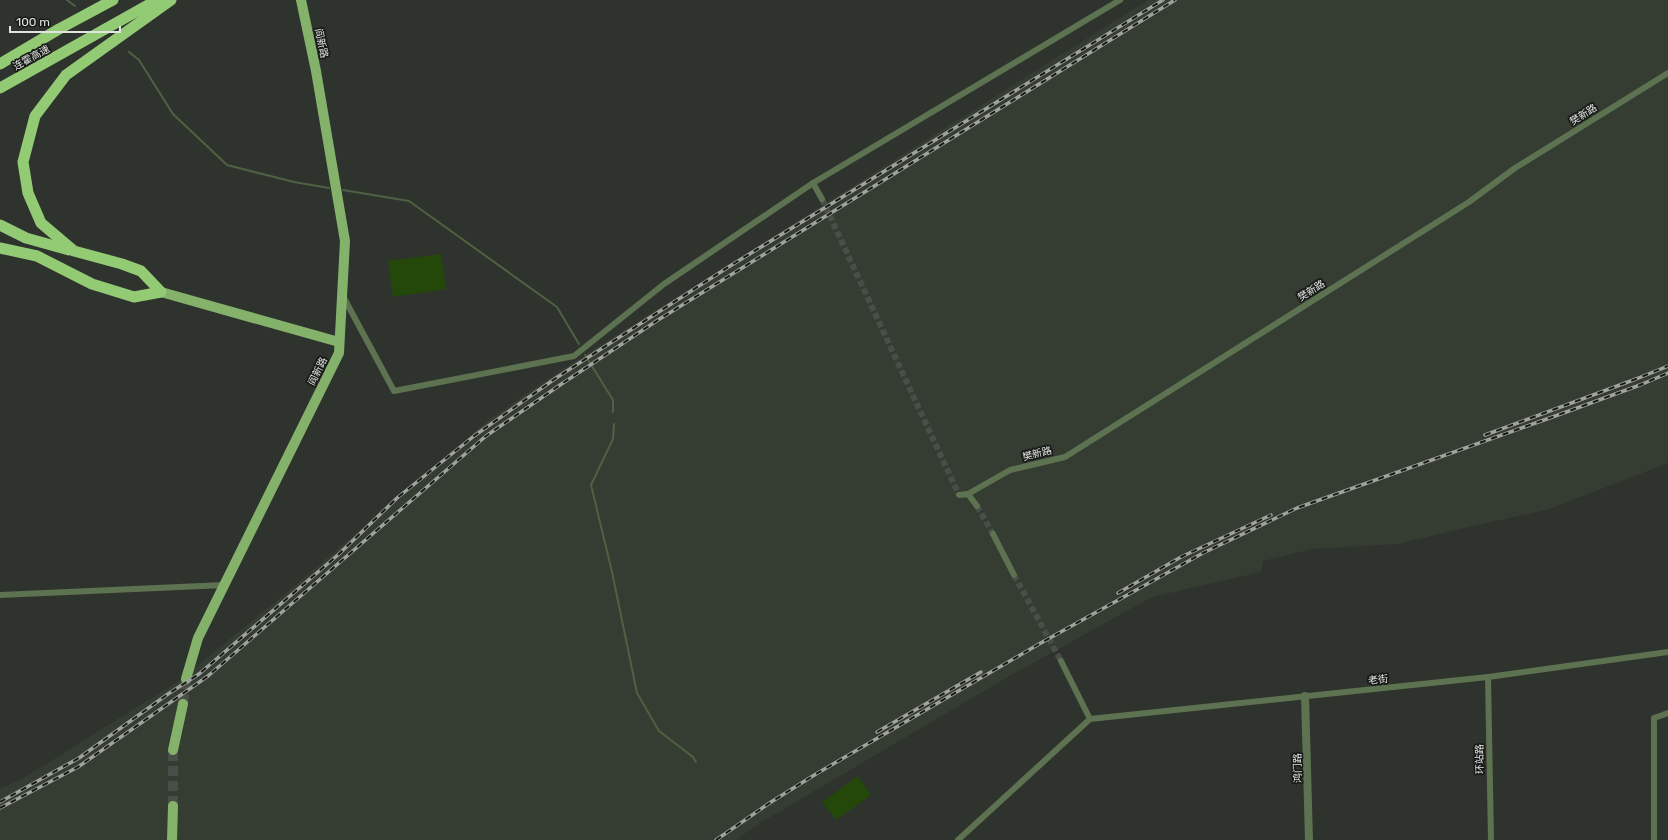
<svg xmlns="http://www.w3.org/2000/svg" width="1668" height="840" viewBox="0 0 1668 840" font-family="Rubik,'Noto Sans SC',sans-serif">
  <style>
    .built { fill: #353c31 }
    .green { fill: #24470a }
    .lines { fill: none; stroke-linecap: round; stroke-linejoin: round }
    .stream { stroke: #4e6243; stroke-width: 2 }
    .minor-tunnel { stroke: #4a4e48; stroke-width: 6; stroke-dasharray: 6 3; stroke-linecap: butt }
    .primary-tunnel { stroke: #4a4e48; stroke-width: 10; stroke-dasharray: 10 5; stroke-linecap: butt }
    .minor { stroke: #5c7250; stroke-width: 6 }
    .tertiary { stroke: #5c7250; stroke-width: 8 }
    .primary { stroke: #84b26b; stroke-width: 10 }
    .motorway { stroke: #93cb75; stroke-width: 11 }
    .rail-casing { stroke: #9fa39e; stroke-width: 3.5 }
    .rail { stroke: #181a17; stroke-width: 2; stroke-dasharray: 6; stroke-linecap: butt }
    .labels { text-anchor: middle; stroke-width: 3.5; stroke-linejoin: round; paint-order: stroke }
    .street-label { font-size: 10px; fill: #e1e4e0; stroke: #181a17 }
  </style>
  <rect width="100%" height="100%" fill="#2f332d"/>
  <polygon class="built" points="1148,0 1668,0 1668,463 1547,510 1486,523 1397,544 1312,549 1263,561 1261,572 1152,597 1006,678 757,825 736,840 0,840 0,789 27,776 177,682 279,599 491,418 561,370"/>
  <g class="green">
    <polygon points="441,254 446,289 393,297 388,261"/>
    <polygon points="858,776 871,795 836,820 822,802"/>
  </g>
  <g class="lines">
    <g class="stream">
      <polyline points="67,0 75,6"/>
      <polyline points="129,52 139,60 173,114 227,165 294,182 329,188"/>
      <polyline points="343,190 409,201 557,307 579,344"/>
      <polyline points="585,355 613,400 613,412"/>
      <polyline points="614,424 613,439 591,485 612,572 637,693 659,731 693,757 696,762"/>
    </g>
    <g class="minor-tunnel">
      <polyline points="822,199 959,495"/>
      <polyline points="977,506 993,534"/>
      <polyline points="1014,575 1061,661"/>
    </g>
    <g class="primary-tunnel">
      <polyline points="183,704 186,679"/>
      <polyline points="173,806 173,750"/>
    </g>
    <g class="minor">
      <polyline points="813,183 822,199"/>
      <polyline points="344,298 394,391 574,356 664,284 813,183 1120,0"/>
      <polyline points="959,495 968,494"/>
      <polyline points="977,506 968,494 1010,470 1065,457 1469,202 1515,168 1668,73"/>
      <polyline points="993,534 1014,575"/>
      <polyline points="0,595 224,585"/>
      <polyline points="1488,677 1491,840"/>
      <polyline points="1090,719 1488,677 1668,652"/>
      <polyline points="958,840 1090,719 1061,661"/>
      <polyline points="1654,840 1654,718 1668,713"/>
    </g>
    <polyline class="tertiary" points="1305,696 1309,840"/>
    <g class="primary">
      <polyline points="161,292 339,342"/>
      <polyline points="186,679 198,638 339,353 345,241 316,71 301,0"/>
      <polyline points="173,750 183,704"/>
      <polyline points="172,840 173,806"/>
    </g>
    <g class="motorway">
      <polyline points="0,64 59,29 113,0"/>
      <polyline points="0,88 157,0"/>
      <polyline points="0,225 26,238 69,250"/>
      <polyline points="0,248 37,256 92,284 134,297 161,292 141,271 122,264 74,251 41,223 28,193 23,162 35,116 66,75 171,0"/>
    </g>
    <defs>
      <g id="rail">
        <polyline points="1485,435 1636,379 1668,366"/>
        <polyline points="1118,593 1181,557 1271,515"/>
        <polyline points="877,732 981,672"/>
        <polyline points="0,802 79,758 168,694 199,674 339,554 397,498 474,436 556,378 730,266 1163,0"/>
        <polyline points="0,808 78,767 208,676 486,436 560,385 658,320 1175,0"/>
        <polyline points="716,840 771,802 816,774 1039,644 1203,553 1297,508 1558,415 1640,385 1668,373"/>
      </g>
    </defs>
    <use href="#rail" class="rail-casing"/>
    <use href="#rail" class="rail"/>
  </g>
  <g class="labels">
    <g class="street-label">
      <text transform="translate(322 43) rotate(78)" y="4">阎新路</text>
      <text transform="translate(31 57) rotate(-29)" y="4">连霍高速</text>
      <text transform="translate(1583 114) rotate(-32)" y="4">樊新路</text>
      <text transform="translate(1311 290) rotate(-32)" y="4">樊新路</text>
      <text transform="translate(317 371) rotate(-64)" y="4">阎新路</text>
      <text transform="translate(1037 453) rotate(-14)" y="4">樊新路</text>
      <text transform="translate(1378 679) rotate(-6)" y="4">老街</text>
      <text transform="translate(1479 759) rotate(-91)" y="4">环站路</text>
      <text transform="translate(1297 768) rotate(-91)" y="4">鸿门路</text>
    </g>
  </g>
  <path d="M10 26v6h110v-6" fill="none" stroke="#e1e4e0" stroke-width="2"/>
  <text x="16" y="26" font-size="12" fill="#e1e4e0" stroke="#181a17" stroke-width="3" paint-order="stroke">100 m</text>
</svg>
